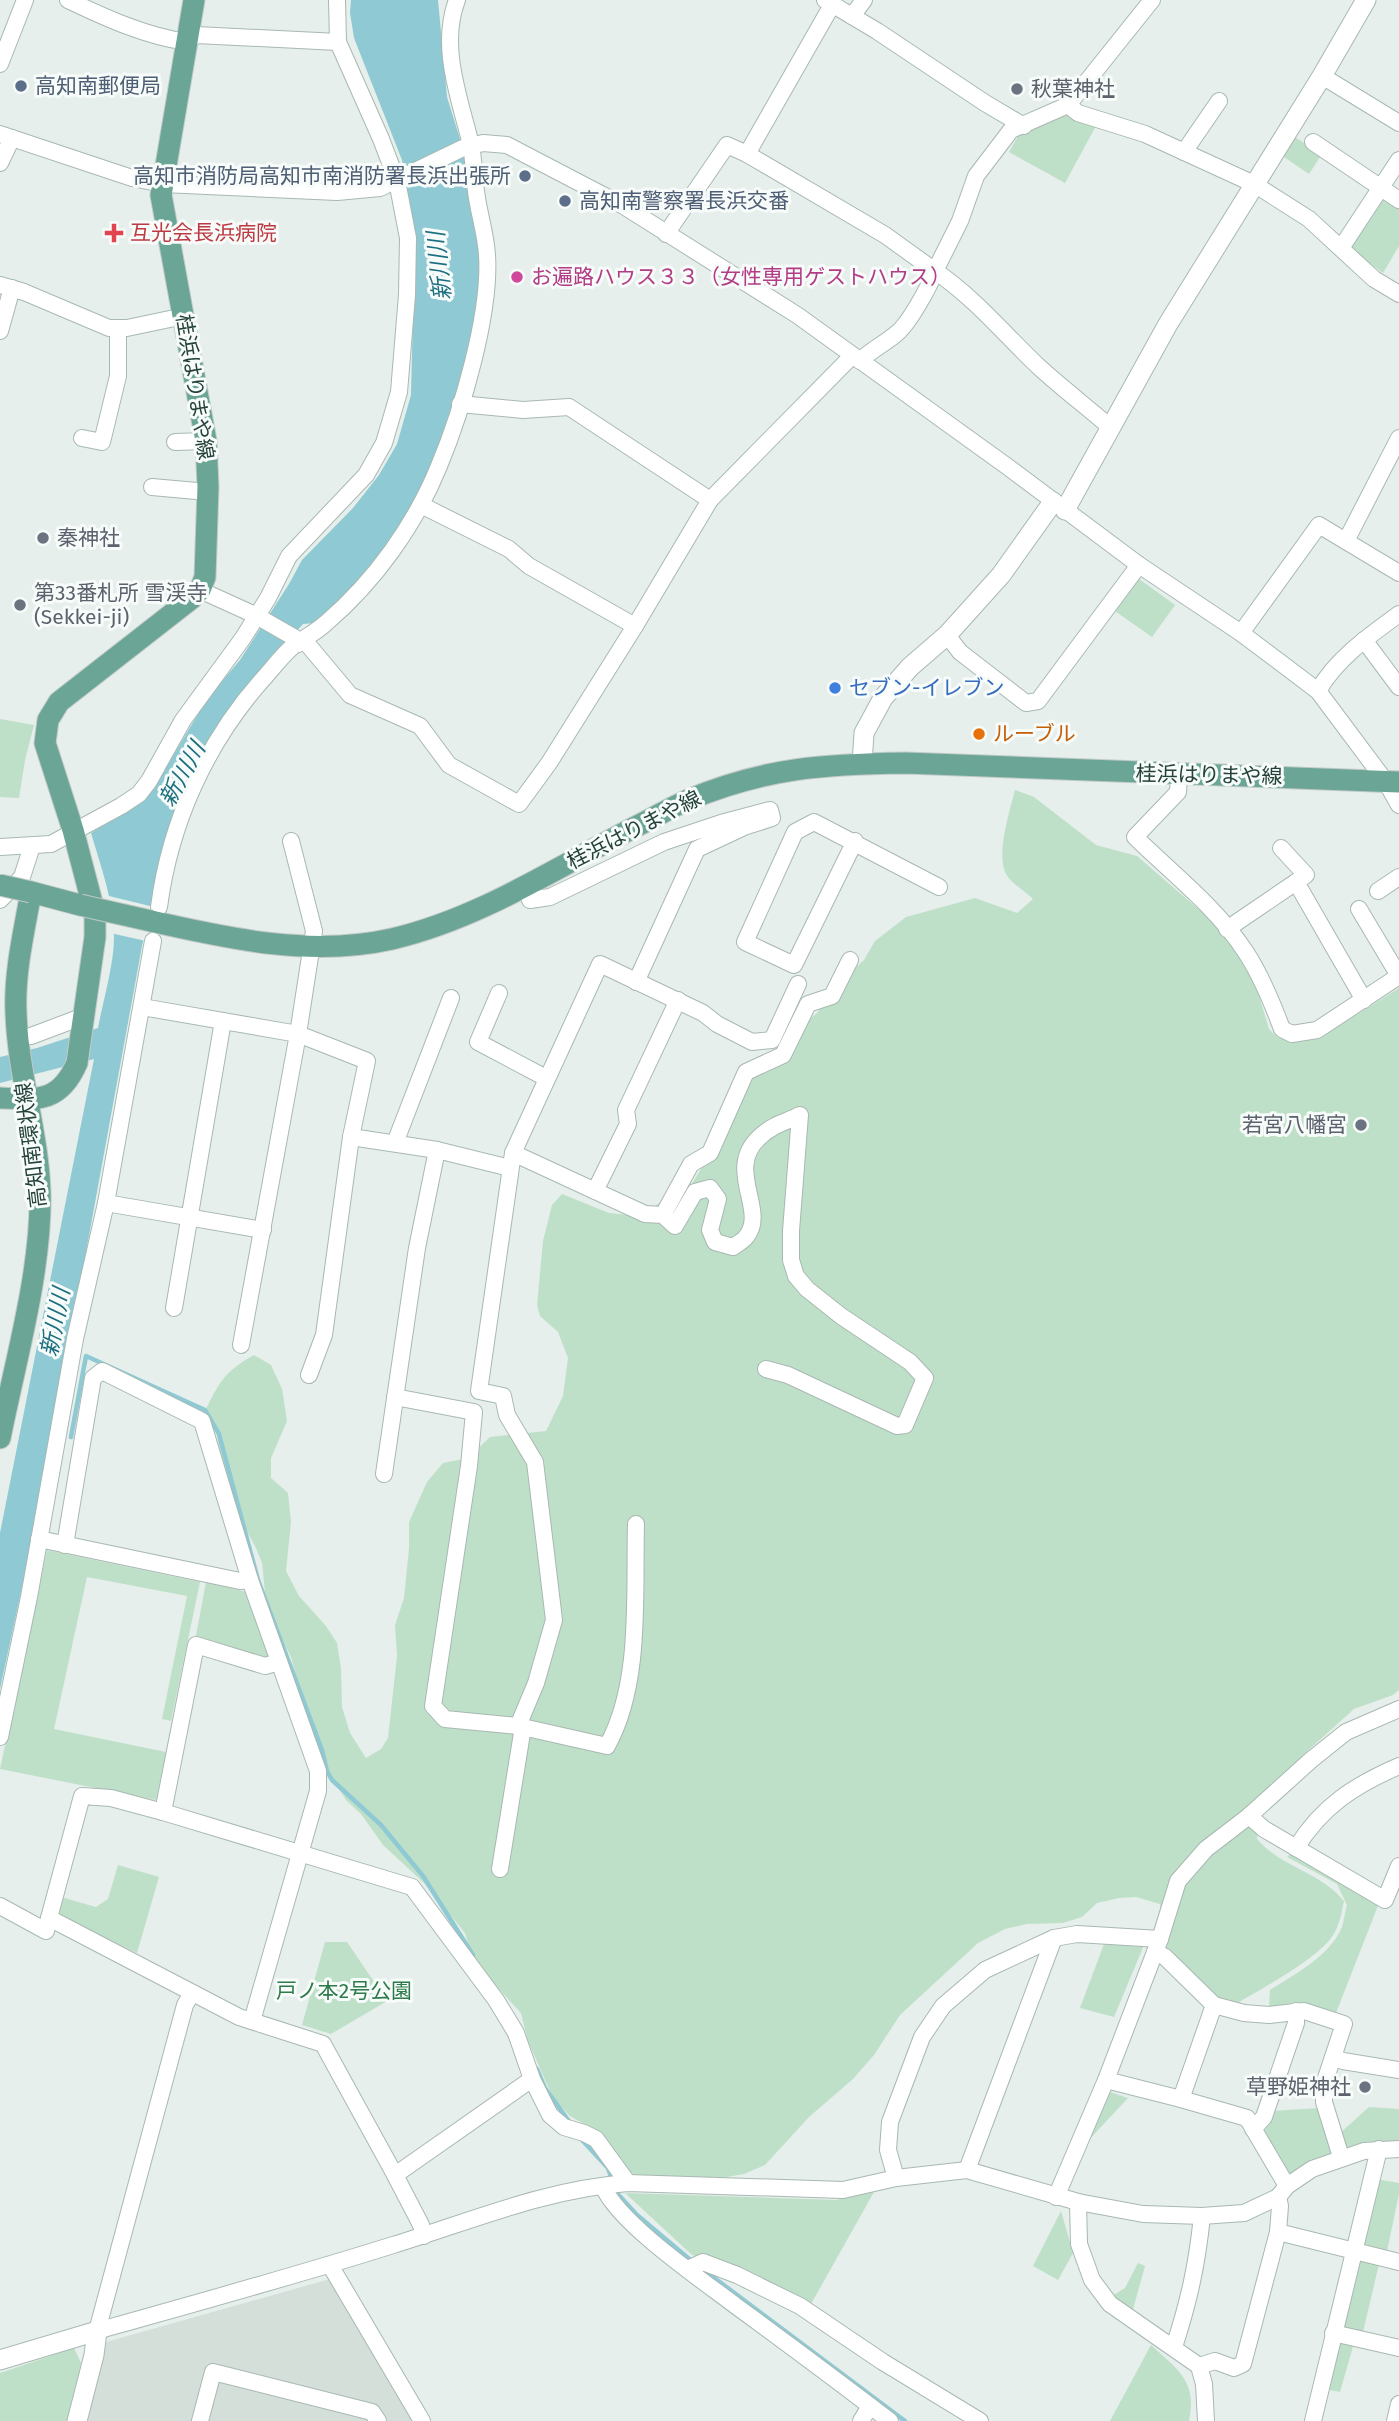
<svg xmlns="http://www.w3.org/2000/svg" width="1399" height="2421" viewBox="0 0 1399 2421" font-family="'Fira Sans','Noto Sans JP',sans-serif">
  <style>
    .built { fill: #d4dfda }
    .green { fill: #bfe0c8 }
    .water { fill: #8ec9d4 }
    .pier { fill: #e6efeb }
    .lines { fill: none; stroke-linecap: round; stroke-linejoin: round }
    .stream { stroke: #8ec9d4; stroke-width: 4.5 }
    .minor-casing { stroke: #a8b8b2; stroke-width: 18 }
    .tertiary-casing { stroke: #a8b8b2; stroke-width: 21 }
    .primary-casing { stroke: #c2cac8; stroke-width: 23 }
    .minor { stroke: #fff; stroke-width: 16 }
    .tertiary { stroke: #fff; stroke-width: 19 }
    .primary { stroke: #6aa596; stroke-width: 21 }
    .primary-bridge-casing { stroke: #c2cac8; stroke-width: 23; stroke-linecap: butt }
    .primary-bridge { stroke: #6aa596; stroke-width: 21 }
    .service-dot { fill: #5c6f8a; stroke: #f7fbf9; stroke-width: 2.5 }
    .worship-dot { fill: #6b7280; stroke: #f7fbf9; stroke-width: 2.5 }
    .health-dot { fill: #e0444e; stroke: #f7fbf9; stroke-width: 2.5 }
    .hotel-dot { fill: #d1479c; stroke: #f7fbf9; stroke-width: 2.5 }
    .shop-dot { fill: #3f7fe0; stroke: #f7fbf9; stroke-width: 2.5 }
    .food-dot { fill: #e8710a; stroke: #f7fbf9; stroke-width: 2.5 }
    .labels { text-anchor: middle; stroke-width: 6; stroke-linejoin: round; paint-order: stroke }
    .service-label { font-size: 21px; fill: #4e5e75; stroke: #f7fbf9; text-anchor: start }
    .worship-label { font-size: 21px; fill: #5b616d; stroke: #f7fbf9; text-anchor: start }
    .health-label { font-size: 21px; fill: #be3a42; stroke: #f7fbf9; text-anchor: start }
    .hotel-label { font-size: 21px; fill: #b23c85; stroke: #f7fbf9; text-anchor: start }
    .street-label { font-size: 21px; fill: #24423a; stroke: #f7fbf9 }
    .shop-label { font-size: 21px; fill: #366cbe; stroke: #f7fbf9; text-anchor: start }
    .food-label { font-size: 21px; fill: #c56008; stroke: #f7fbf9; text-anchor: start }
    .park-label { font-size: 21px; fill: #2d7a4b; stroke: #f7fbf9 }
    .water-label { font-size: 23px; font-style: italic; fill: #1c6f80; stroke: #f7fbf9 }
  </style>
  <rect width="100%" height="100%" fill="#e6efeb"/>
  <polygon class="built" points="330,2279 414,2421 67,2421 85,2348"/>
  <g class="green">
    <polygon points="1066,112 1097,124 1065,183 1009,152 1020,133"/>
    <polygon points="1293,136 1322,154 1309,174 1281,155"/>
    <polygon points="1382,198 1399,209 1399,246 1383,273 1350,249"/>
    <polygon points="1135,576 1175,605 1152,637 1112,609"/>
    <polygon points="0,719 34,725 25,760 19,798 0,797"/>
    <path d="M1015,790L1034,797L1096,845L1137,856L1219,927L1255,974L1257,989L1269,1029L1277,1037L1300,1040L1318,1039L1399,988V1690L1393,1695L1354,1709L1303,1755L1261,1813L1257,1839C1282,1868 1319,1871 1344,1901C1341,1915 1339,1930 1328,1942C1309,1963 1261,1989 1236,2004L1219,2000L1166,1949L1160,1904L1136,1897L1119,1898L1097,1903L1082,1917L1063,1923L1027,1924L1005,1929L978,1943L900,2015L874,2055L853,2079L809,2117L765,2165L744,2174L681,2185L638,2182L595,2130L570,2116L553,2098L528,2041L521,2013L474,1962L465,1933L425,1884L383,1845L361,1814L346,1800L316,1752L291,1657L276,1627L265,1592L262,1563L256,1548L225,1491L216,1429L205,1411C220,1381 224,1372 254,1355L271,1365L282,1389L287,1421L271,1458V1478L288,1493L291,1522L286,1571L299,1596L326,1626L337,1643L341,1669L342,1707L350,1733L366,1758L381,1749L388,1738L397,1656L395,1625L404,1598L409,1548V1522L427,1482L443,1463L468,1458L490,1437L546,1431L563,1396L568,1358L558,1332L540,1316L537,1305L543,1241L552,1205L562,1194L609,1213L637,1216L691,1185L709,1156L727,1118L763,1063L780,1050L793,1033L818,1012L831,991L864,960L875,941L906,917L975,898L1017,913L1033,899C1026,892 1015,886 1008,877C994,860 1010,810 1015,790Z"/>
    <polygon points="47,1550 200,1582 171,1721 162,1719 187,1596 87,1577 54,1729 166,1752 156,1800 0,1769"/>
    <polygon points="206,1582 247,1592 270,1657 259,1659 195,1641"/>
    <path d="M1296,1848L1379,1903L1336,2013L1299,2002L1269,2007L1270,1990C1295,1974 1330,1956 1342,1927C1344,1920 1345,1912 1347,1905L1337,1884L1287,1857Z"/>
    <polygon points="118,1865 159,1877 137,1953 54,1914 61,1897 96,1907 108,1899"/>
    <polygon points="325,1942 347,1942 387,2001 331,2034 302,2025"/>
    <polygon points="1104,1944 1144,1945 1114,2017 1080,2008"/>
    <polygon points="1107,2091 1128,2098 1085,2144"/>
    <polygon points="1369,2107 1399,2109 1399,2142 1345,2150 1339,2134"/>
    <polygon points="1319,2108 1335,2151 1289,2178 1263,2136 1272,2111"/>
    <polygon points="1376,2179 1399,2183 1399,2194 1387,2251 1362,2246"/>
    <polygon points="874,2192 811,2304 722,2265 692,2255 625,2193 836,2200"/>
    <polygon points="1061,2211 1073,2253 1058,2280 1033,2266"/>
    <polygon points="1357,2259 1379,2264 1363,2332 1341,2327"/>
    <polygon points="1138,2263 1145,2266 1132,2313 1112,2296 1125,2288"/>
    <polygon points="1339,2339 1354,2343 1340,2392 1324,2389"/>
    <path d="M1151,2345C1177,2369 1198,2381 1189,2421H1110Z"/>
    <polygon points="74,2348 81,2363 67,2421 0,2421 0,2373"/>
  </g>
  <path class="water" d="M351,0H438L447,97L468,165L470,195L480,257V298L463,375L433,472L414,510L377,562L315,623L303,624L251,683L161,863L142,946L77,1301L25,1573L0,1689V1533L94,1059L0,1083V1057L37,1048L98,1028C103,1001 114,964 114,938C114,902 101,867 91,833L144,799L153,789L207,699L240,660L289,584L302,560L353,508L379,475L397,444L411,395L415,233L402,160L354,38L350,13Z"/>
  <polygon class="pier" points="105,895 154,907 146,941 110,933"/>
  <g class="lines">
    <g class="stream">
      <polyline points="71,1437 86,1356 205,1410 219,1434 258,1580 322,1750 327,1771 332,1780 381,1825 423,1876 473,1955"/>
      <polyline points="537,2069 545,2088 571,2124"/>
      <polyline points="582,2140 608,2168 612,2180"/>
      <polyline points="615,2191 637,2215 694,2263"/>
      <polyline points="701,2268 905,2421"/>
    </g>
    <defs>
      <g id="minor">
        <path d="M68,0C106,18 145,36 187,42L196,35L338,42"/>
        <polyline points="825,0 877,31 985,103 1024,126"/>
        <polyline points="852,16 864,0"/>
        <polyline points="0,64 25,0"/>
        <polyline points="1322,76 1399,123"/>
        <polyline points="1068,105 1078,113 1145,134 1254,184 1309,219 1374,279 1399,294"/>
        <polyline points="0,134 132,178 163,184 337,192 380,188 463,148 483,143 507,145 622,205 797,315 1008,467 1139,565 1241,633 1318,691 1386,782 1399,805"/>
        <polyline points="1313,142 1399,200"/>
        <polyline points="1184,152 1219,101"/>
        <path d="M747,154L885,235L935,271C930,286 908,325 896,334C884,344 871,350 860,361"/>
        <polyline points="0,163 12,138"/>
        <polyline points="666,234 727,145 747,154 832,5"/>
        <polyline points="1341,248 1399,160"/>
        <polyline points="0,285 24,292 109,328 127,328 184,316"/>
        <polyline points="0,331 12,288"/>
        <polyline points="460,404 523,410 569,407 710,500"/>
        <path d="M1110,427C1087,407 1062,388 1039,367C1005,335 975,298 935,271L960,221L976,176L1011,130L1068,105L1152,0"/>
        <polyline points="82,438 102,442 118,376 118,329"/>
        <polyline points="175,442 206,441"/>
        <polyline points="152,487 208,492"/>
        <polyline points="421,505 509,549 529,566 635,626"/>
        <polyline points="1346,541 1399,438"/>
        <polyline points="200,590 255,615 295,638 298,644"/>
        <polyline points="1241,633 1319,525 1399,573"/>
        <polyline points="947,635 960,652 1026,703 1038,701 1139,565"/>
        <polyline points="304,640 350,695 420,726 449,765 519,804 549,763 635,626 710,500 852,356"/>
        <polyline points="1364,640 1399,687"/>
        <path d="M1318,691C1336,659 1370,635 1399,614"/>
        <path d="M1179,775L1178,792L1135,837C1172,873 1216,907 1245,951C1261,975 1272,1002 1282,1029L1292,1034L1317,1030L1399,976L1359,909"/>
        <polyline points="855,841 794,965 745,942 795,832 814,822 939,887"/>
        <polyline points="0,847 51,844 121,806 139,794 149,781 183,720 243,638 268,598 289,556 366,475 384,443 399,392 407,295 408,238 397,181 381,139 338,42 337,0"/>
        <polyline points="1281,848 1306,875 1296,882"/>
        <polyline points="525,887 530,900 550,897 664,842 721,823 770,810 772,818 744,827 697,849 636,982"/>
        <polyline points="1378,891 1399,877"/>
        <polyline points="0,900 22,877 32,846"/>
        <path d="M159,907C170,823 206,743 263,679C272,669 281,657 291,648C302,639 315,633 326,623C375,581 415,525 439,466C462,411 491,313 487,255C486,236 480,217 477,198C474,180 474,162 471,145C460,99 439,47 457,0"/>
        <polyline points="1227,929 1296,882 1364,1000"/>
        <polyline points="499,993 478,1042 546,1078"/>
        <polyline points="142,1007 298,1034 367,1061 351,1137 324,1335 309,1375"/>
        <polyline points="31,1036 84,1016"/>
        <polyline points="351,1137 437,1150 510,1168"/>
        <polyline points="395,1143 451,998"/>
        <path d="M513,1153L645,1214L663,1215L675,1226L695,1192L710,1188L718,1199L710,1230L715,1242L733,1247C737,1244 743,1241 746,1237C769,1210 722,1168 762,1135C774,1124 786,1122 800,1115L791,1231V1260L796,1276L807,1289L841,1316L910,1362L925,1378L905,1425L897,1426L788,1375L766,1369"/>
        <polyline points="595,1191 628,1124 626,1110 678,1000"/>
        <polyline points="106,1203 263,1230"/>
        <polyline points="663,1215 691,1164 710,1153 746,1072 783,1055 808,1004 832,996 850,960"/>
        <polyline points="174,1308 223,1021"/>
        <polyline points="241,1345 298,1034 314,931 291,841"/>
        <path d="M395,1397L474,1412L469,1466L433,1706L445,1719L518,1726L607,1746C642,1684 634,1593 636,1524"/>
        <polyline points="384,1474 417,1248 437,1150"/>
        <polyline points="39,1539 240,1581 250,1580"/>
        <polyline points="65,1545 93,1378 102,1371 202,1421 250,1580 318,1771 318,1791 252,2021"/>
        <polyline points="518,1726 536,1683 554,1620 535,1462 507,1415 503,1396 479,1391 513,1153 600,964 703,1013 717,1024 752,1042 772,1040 798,984"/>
        <polyline points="0,1737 29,1597 75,1339 106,1203 153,941"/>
        <polyline points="163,1812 196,1645 265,1666 279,1662"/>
        <polyline points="1249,1816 1264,1829 1385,1900 1399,1866"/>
        <path d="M1296,1848C1322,1806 1355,1785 1399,1766"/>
        <polyline points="500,1869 523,1727"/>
        <polyline points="0,1906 46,1931 49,1918"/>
        <polyline points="1155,1952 1165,1957 1214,2005 1181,2099"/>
        <polyline points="1214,2005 1244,2013 1269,2015 1304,2011 1344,2024 1324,2084 1324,2102 1341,2157"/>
        <polyline points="1333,2057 1343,2061 1399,2070"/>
        <polyline points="1106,2080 1181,2099 1247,2118 1287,2186"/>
        <polyline points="1253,2129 1264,2117 1296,2023 1296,2011"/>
        <polyline points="967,2170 1054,1938"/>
        <polyline points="395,2175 532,2079"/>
        <polyline points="896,2178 888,2150 890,2122 922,2037 943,2006 985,1970 1054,1938 1077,1934 1160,1939"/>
        <path d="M603,2186C618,2223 702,2280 736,2306C788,2344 839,2382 890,2421"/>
        <polyline points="1056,2197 1106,2080 1160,1939 1178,1881 1206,1849 1249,1816 1311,1760 1346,1732 1399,1709"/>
        <polyline points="1078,2202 1079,2244 1092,2280 1110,2304 1199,2366 1204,2384 1206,2421"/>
        <polyline points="1278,2232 1399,2262"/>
        <polyline points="424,2236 421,2225 395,2175 323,2044 239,2017 49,1918 82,1796 111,1798 163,1812 412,1887 496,2000 516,2033 532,2079 550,2115 564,2127 584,2133 596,2139 628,2183"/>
        <polyline points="330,2265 422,2421"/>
        <polyline points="688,2269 703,2262 737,2275 800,2306 883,2362 980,2421"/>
        <path d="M97,2331C196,2303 295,2276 393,2245C471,2221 546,2189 628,2183L843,2190L896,2178L967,2170L1078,2202L1143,2214L1202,2216L1244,2213L1278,2197L1287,2186L1312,2169L1364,2151L1399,2149"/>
        <polyline points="97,2331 185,2005 192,1993"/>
        <polyline points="1333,2333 1399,2348"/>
        <path d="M1174,2347C1189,2301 1197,2265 1202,2216"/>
        <polyline points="1199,2366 1215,2361 1234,2368 1243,2364 1278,2232 1280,2206 1278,2197"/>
        <polyline points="200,2421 213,2372 372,2412 378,2421"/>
        <polyline points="861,2421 870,2406"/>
        <polyline points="1313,2421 1379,2149"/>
        <polyline points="1395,2421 1399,2404"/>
      </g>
      <g id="tertiary">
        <polyline points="1065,510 1168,324 1322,76 1366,0"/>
        <polyline points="862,764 864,733 883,698 910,667 947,635 1001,575 1053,502"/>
        <polyline points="0,2360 97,2331 94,2355 77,2421"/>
      </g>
      <g id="primary">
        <path d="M151,921C230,939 312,957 392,939C482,918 560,865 641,824C657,816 672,807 688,800C764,768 825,764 906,763L1399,782"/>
        <path d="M0,1098C39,1100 60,1102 77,1063L95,937V914L73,830L45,743L48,720L59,702L191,599L200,590L205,577L208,487L206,441L161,195L194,0"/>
        <path d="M0,1438C15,1362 42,1270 40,1192C38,1132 18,1074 16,1013C14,973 24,932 31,892L80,905"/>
      </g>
    </defs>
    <use href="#minor" class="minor-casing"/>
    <use href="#tertiary" class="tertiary-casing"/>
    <use href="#primary" class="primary-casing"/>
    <use href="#minor" class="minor"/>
    <use href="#tertiary" class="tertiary"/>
    <use href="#primary" class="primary"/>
    <defs>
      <g id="primary-bridge">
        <polyline points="0,885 31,892"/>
        <polyline points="80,905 151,921"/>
      </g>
    </defs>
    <use href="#primary-bridge" class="primary-bridge-casing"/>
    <use href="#primary-bridge" class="primary-bridge"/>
  </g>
  <g class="service-dot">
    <circle cx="21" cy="86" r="7"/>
    <circle cx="525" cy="176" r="7"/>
    <circle cx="565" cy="201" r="7"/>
  </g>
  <g class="worship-dot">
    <circle cx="1017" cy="89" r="7"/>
    <circle cx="43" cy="538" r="7"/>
    <circle cx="20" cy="605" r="7"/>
    <circle cx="1361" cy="1125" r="7"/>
    <circle cx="1365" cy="2087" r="7"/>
  </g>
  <path class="health-dot" d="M110.5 222.5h7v7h7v7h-7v7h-7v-7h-7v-7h7z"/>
  <circle class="hotel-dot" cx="517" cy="277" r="7"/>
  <circle class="shop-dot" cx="835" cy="688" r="7"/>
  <circle class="food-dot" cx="979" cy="734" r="7"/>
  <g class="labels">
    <g class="service-label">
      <text x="35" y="93">高知南郵便局</text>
      <text x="511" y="183" text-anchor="end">高知市消防局高知市南消防署長浜出張所</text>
      <text x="579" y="208">高知南警察署長浜交番</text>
    </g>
    <g class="worship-label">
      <text x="1031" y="96">秋葉神社</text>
      <text x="57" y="545">秦神社</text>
      <text x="34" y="600">第33番札所 雪渓寺<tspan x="34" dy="24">(Sekkei-ji)</tspan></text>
      <text x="1347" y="1132" text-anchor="end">若宮八幡宮</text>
      <text x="1351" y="2094" text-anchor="end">草野姫神社</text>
    </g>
    <g class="health-label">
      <text x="130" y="240">互光会長浜病院</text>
    </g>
    <g class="hotel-label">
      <text x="531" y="284">お遍路ハウス３３（女性専用ゲストハウス）</text>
    </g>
    <g class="street-label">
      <text transform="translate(195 387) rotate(81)" y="7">桂浜はりまや線</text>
      <text transform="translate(1209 775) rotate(1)" y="7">桂浜はりまや線</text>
      <text transform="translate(634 830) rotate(-27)" y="7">桂浜はりまや線</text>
      <text transform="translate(31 1145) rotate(-97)" y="7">高知南環状線</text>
    </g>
    <g class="shop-label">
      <text x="849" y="695">セブン-イレブン</text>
    </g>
    <g class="food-label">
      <text x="993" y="741">ルーブル</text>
    </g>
    <g class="park-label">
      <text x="344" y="1998">戸ノ本2号公園</text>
    </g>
    <g class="water-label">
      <text transform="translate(439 266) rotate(-96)" y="8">新川川</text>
      <text transform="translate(182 774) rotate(-61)" y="8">新川川</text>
      <text transform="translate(55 1322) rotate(-79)" y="8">新川川</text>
    </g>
  </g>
</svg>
